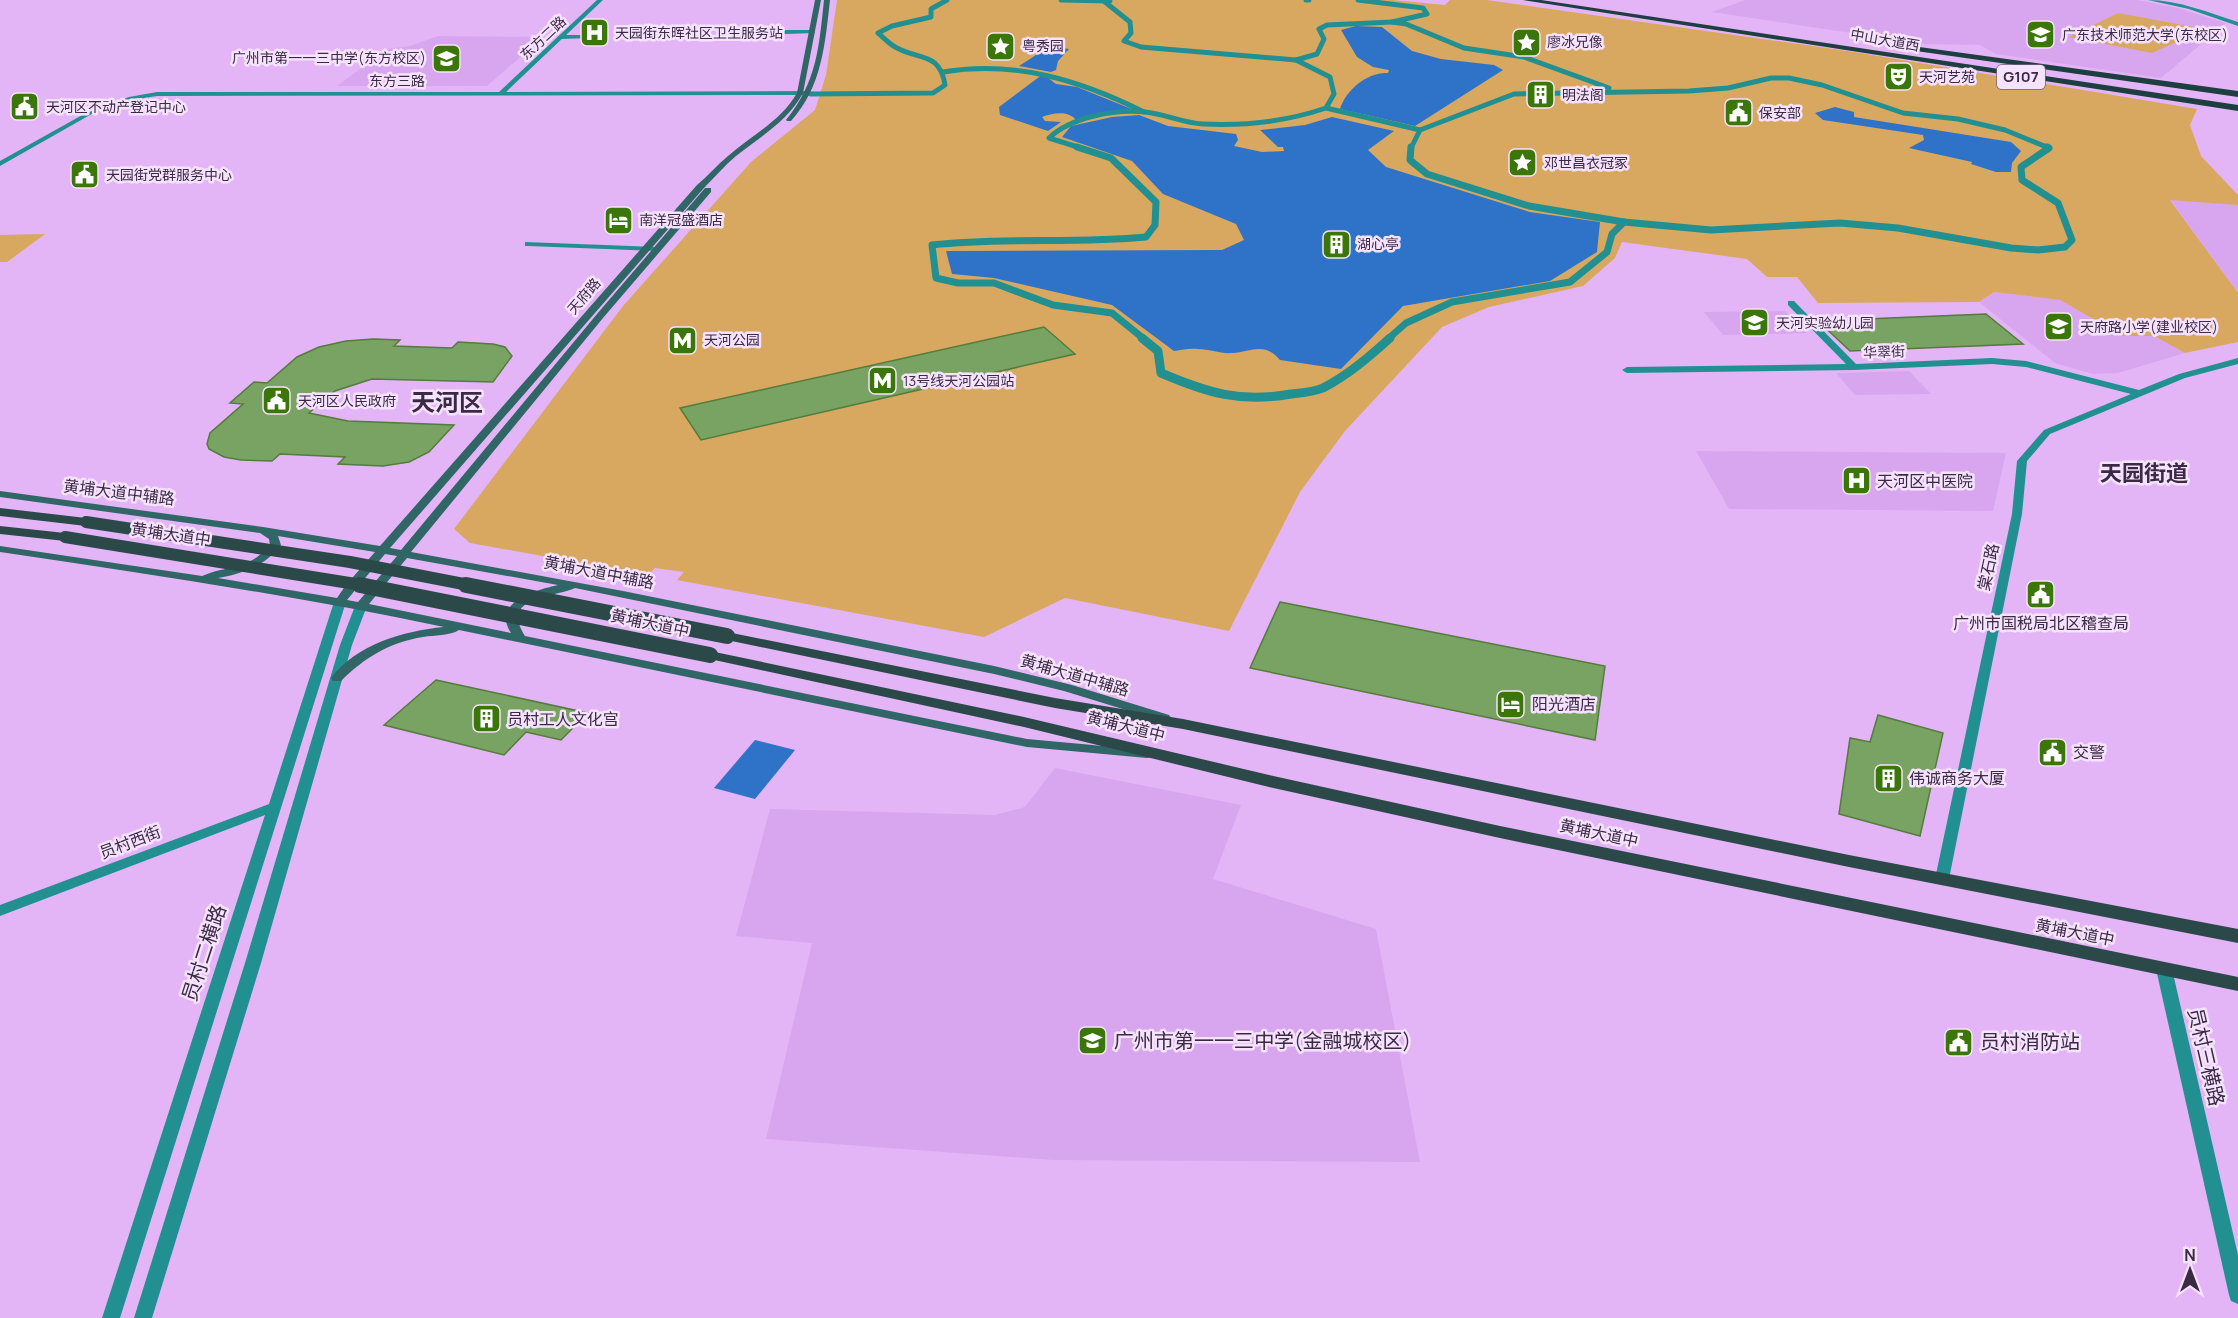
<svg xmlns="http://www.w3.org/2000/svg" width="2238" height="1318" viewBox="0 0 2238 1318" font-family="Manrope,'Noto Sans SC',sans-serif">
  <style>
    .built { fill: #d8a6ee }
    .green { fill: #d8a861 }
    .water { fill: #2e73c7 }
    .building { fill: #78a362; stroke: #547c3d; stroke-width: 1.5 }
    .lines { fill: none; stroke-linecap: round; stroke-linejoin: round }
    .pedestrian-far2 { stroke: #229091; stroke-width: 5 }
    .pedestrian-far1 { stroke: #229091; stroke-width: 7 }
    .pedestrian { stroke: #229091; stroke-width: 9 }
    .minor { fill: #229091; fill-rule: evenodd }
    .tertiary { fill: #229091; fill-rule: evenodd }
    .secondary { fill: #316666; fill-rule: evenodd }
    .primary { fill: #2c4949; fill-rule: evenodd }
    .trunk { fill: #1e3f3f; fill-rule: evenodd }
    .primary-bridge-far1 { stroke: #2c4949; stroke-width: 12 }
    .primary-bridge { stroke: #2c4949; stroke-width: 16 }
    .labels { text-anchor: middle; stroke-width: 5; stroke-linejoin: round; paint-order: stroke }
    .far-poi-label { font-size: 14px; fill: #3c2a44; stroke: #f5e2fd; text-anchor: start }
    .far-street-label { font-size: 14px; fill: #3c2a44; stroke: #f5e2fd }
    .shield { fill: #f5e2fd; stroke: #74617c; stroke-width: 1.5 }
    .shield-label { font-size: 15px; font-weight: bold; fill: #3c2a44 }
    .poi-label { font-size: 16px; fill: #3c2a44; stroke: #f5e2fd; text-anchor: start }
    .street-label { font-size: 16px; fill: #3c2a44; stroke: #f5e2fd }
    .near-street-label { font-size: 20px; fill: #3c2a44; stroke: #f5e2fd }
    .near-poi-label { font-size: 20px; fill: #3c2a44; stroke: #f5e2fd; text-anchor: start }
    .district-label { font-size: 22px; font-weight: bold; fill: #3c2a44; stroke: #f5e2fd }
    .far-town-label { font-size: 24px; font-weight: bold; fill: #3c2a44; stroke: #f5e2fd }
  </style>
  <rect width="100%" height="100%" fill="#e3b5f7"/>
  <g class="built">
    <polygon points="1745,0 2138,0 2177,8 2226,23 2161,78 1996,54 1980,45 1925,44 1712,12"/>
    <polygon points="438,36 543,37 487,86 337,86 387,49 410,46"/>
    <polygon points="2170,199 2238,205 2238,293"/>
    <polygon points="1994,292 2060,300 2123,336 2154,336 2185,353 2118,373 2093,374 2055,363 1979,302"/>
    <polygon points="1785,311 1806,333 1723,335 1704,312"/>
    <polygon points="1909,371 1931,394 1855,395 1836,373"/>
    <polygon points="1696,451 2006,453 1993,511 1729,509"/>
    <polygon points="1055,768 1241,805 1213,879 1376,929 1420,1162 1053,1160 766,1139 812,943 736,936 770,809 995,815 1025,807"/>
  </g>
  <g class="green">
    <polygon points="837,0 1393,0 1445,5 1450,0 1487,0 1848,51 2197,109 2190,125 2201,156 2238,195 2238,205 2170,200 2238,293 2238,342 2185,353 2154,336 2123,336 2060,300 1994,292 1979,302 1818,303 1797,277 1767,277 1747,259 1622,242 1615,258 1583,286 1489,307 1442,327 1345,431 1300,492 1229,631 1065,598 984,637 677,580 684,572 655,568 648,575 470,543 454,529 623,306 751,162 815,110 826,75"/>
    <polygon points="2118,13 2205,29 2152,53 2069,37"/>
    <polygon points="45,234 7,262 0,262 0,235"/>
  </g>
  <g class="water">
    <path d="M1356,26L1382,27L1412,51L1441,59L1494,65L1503,70L1415,126L1340,109C1346,90 1367,72 1388,73L1389,70L1373,67L1357,57L1341,30Z"/>
    <polygon points="1050,46 1069,49 1058,61 1056,70 1051,72 1019,66"/>
    <path d="M1043,74L1056,84L1077,87L1134,110L1076,120C1068,110 1052,113 1042,117L1045,121L1061,122L1048,131L1000,115L999,107Z"/>
    <polygon points="1835,107 1854,112 1854,117 2011,142 2021,151 2012,163 2011,172 1996,172 1971,164 1972,162 1909,148 1924,140 1923,135 1823,120 1815,113"/>
    <path d="M1139,115L1168,126L1236,134L1238,140L1234,146L1262,152L1284,151L1283,147H1278L1260,130L1305,125L1332,117L1394,131L1368,150L1386,167L1530,212L1600,222L1597,252L1550,281L1403,306L1341,369L1280,360C1264,341 1251,352 1232,353C1221,354 1209,349 1198,349C1190,348 1182,350 1174,351L1112,305L994,278L952,274L946,251L1222,250L1244,240L1236,224L1163,194L1132,161L1062,137L1071,126L1112,117Z"/>
    <polygon points="755,740 795,750 755,799 714,788"/>
  </g>
  <g class="building">
    <polygon points="1986,314 2023,344 1850,351 1818,321"/>
    <polygon points="1044,327 1075,354 701,440 680,408"/>
    <polygon points="373,339 400,340 394,346 452,348 458,342 493,344 505,347 512,356 493,382 372,379 335,391 309,413 348,421 454,425 429,452 409,462 383,466 338,464 345,457 280,454 272,461 241,460 224,457 209,449 207,444 210,433 243,404 230,403 254,382 267,383 297,357 319,347 346,341"/>
    <polygon points="1280,602 1605,666 1595,740 1250,668"/>
    <polygon points="436,680 588,713 561,740 526,732 504,755 384,725"/>
    <polygon points="1878,715 1943,733 1920,836 1839,814 1850,738 1870,742"/>
  </g>
  <g class="lines">
    <g class="pedestrian-far2">
      <polyline points="1061,0 1110,1"/>
      <polyline points="1306,0 1309,0"/>
      <polyline points="1358,0 1423,8 1427,14 1392,22 1406,24 1464,48 1524,57 1609,88"/>
      <polyline points="1296,60 1317,54 1324,39 1319,29 1327,25 1392,22"/>
      <path d="M943,72C1014,60 1080,80 1144,112"/>
      <path d="M810,94L933,93L945,85C940,52 919,60 897,48C890,45 884,38 878,33L892,26L931,17V9L947,0"/>
      <polyline points="1326,108 1420,130"/>
      <path d="M1081,148L1049,138C1071,117 1115,109 1145,112C1165,114 1183,123 1203,124C1246,126 1285,122 1326,108L1334,94L1330,77L1296,60L1141,47L1124,41L1131,33L1130,22L1105,2"/>
      <polyline points="1411,148 1420,130 1514,94 1689,91 1728,88 1771,78 1789,78 1822,85 1903,113 1958,119 2005,130 2049,148"/>
    </g>
    <g class="pedestrian-far1">
      <path d="M1077,147L1111,158L1156,202L1155,225L1146,237C1075,244 1003,237 932,245L936,278L958,283H994L1053,305L1112,313L1144,339"/>
      <polyline points="1411,147 1410,160 1427,174 1529,206 1624,222 1711,230 1840,223 1898,228 2011,248 2038,250 2065,247 2072,240 2058,203 2022,180 2021,167 2049,148 2047,147"/>
      <polyline points="1388,339 1406,323 1452,302 1570,282 1607,252 1612,234 1624,222"/>
    </g>
    <path class="pedestrian" d="M1142,338L1158,351L1161,373C1208,393 1240,403 1291,394C1301,393 1314,392 1323,388C1348,375 1369,357 1390,338"/>
    <g class="minor">
      <path d="M2148,0C2179,0 2209,13 2238,22V26L2189,9Z"/>
      <polygon points="813,30 815,33 785,34 782,32 785,30"/>
      <polygon points="590,35 592,38 561,39 558,37 561,35"/>
      <polygon points="1788,301 1794,301 1856,364 1992,358 2026,361 2139,390 2179,374 2238,358 2238,364 2185,378 2050,434 2027,461 2022,514 1949,879 1947,883 1937,883 1935,879 2012,514 2017,461 2044,430 2131,394 2026,367 1992,364 1854,370 1627,373 1622,370 1627,367 1846,364 1788,305"/>
    </g>
    <g class="tertiary">
      <polygon points="597,0 603,0 506,92 810,91 813,93 810,95 157,96 132,100 97,111 0,166 0,161 93,109 129,97 157,92 499,92"/>
      <polygon points="525,242 657,247 661,249 657,251 528,246 525,246"/>
      <polygon points="340,599 346,602 120,1318 102,1318 265,815 0,916 0,905 269,804 334,602"/>
      <polygon points="361,603 367,606 352,645 261,963 152,1318 134,1318 245,963 340,645 355,606"/>
      <polygon points="2164,963 2169,965 2172,969 2238,1255 2238,1304 2231,1301 2229,1295 2156,969 2159,965"/>
    </g>
    <g class="secondary">
      <path d="M815,0H821L803,93C788,121 760,137 736,156C724,166 714,178 703,189L390,548L401,550L597,314L705,188H711V192L603,318L411,552L623,591L994,666L1072,685L1169,715L1171,718L1165,722L1064,691L994,674L575,588C553,598 499,596 525,636L1027,739L1147,750L1152,751L1153,754L1152,757L1147,758L1027,747L459,630C450,636 434,635 423,637C390,642 364,658 341,681H333L331,678C357,644 403,631 444,627C297,596 149,574 0,552V546L202,576C230,564 246,572 270,545L269,539L260,533L0,497V491L263,527L380,546L697,185C708,176 717,165 728,156C752,135 781,121 797,93ZM278,536L375,552L346,585L337,598L218,578C244,573 265,566 281,545ZM385,554L397,556L358,602L347,600ZM407,558L558,585C536,590 491,602 511,633L369,604Z"/>
      <path d="M824,0H830C825,44 822,87 791,121H787L786,120C817,82 819,47 824,0Z"/>
    </g>
    <g class="primary">
      <polygon points="0,508 86,518 93,522 86,526 0,516"/>
      <polygon points="0,526 65,533 72,537 65,541 0,534"/>
      <polygon points="727,632 1055,698 1183,719 1849,855 2238,929 2238,943 1849,867 1183,729 1055,708 722,639 720,636 722,633"/>
      <polygon points="710,651 1024,717 1269,775 1500,826 2238,977 2238,991 1500,838 1269,787 1024,727 705,658 703,655 705,652"/>
    </g>
    <g class="trunk">
      <polygon points="1523,0 1541,0 2238,105 2238,111"/>
      <polygon points="1912,46 2238,91 2238,97 1909,50"/>
    </g>
    <g class="primary-bridge-far1">
      <polyline points="86,522 350,562 474,586"/>
      <polyline points="65,537 368,586"/>
    </g>
    <g class="primary-bridge">
      <polyline points="360,585 710,655"/>
      <polyline points="466,585 727,636"/>
    </g>
  </g>
  <defs>
    <symbol id="hospital-square" viewBox="-11 -11 22 22"><rect x="-9" y="-9" width="18" height="18" rx="4" fill="#3b760a" stroke="#f5e2fd"/><path d="M-5-5h3v3.5h4V-5h3V5h-3V1.5h-4V5h-3Z" fill="#fff"/></symbol>
    <symbol id="university-square" viewBox="-11 -11 22 22"><rect x="-9" y="-9" width="18" height="18" rx="4" fill="#3b760a" stroke="#f5e2fd"/><path d="M0-5L7-2L0 1L-7-2ZM-4 1L0 2.5L4 1V4Q0 6-4 4Z" fill="#fff"/></symbol>
    <symbol id="sight-square" viewBox="-11 -11 22 22"><rect x="-9" y="-9" width="18" height="18" rx="4" fill="#3b760a" stroke="#f5e2fd"/><path d="M0-6L1.8-2.2L6-1.7L2.9 1.2L3.7 5.4L0 3.3L-3.7 5.4L-2.9 1.2L-6-1.7L-1.8-2.2Z" fill="#fff"/></symbol>
    <symbol id="school-square" viewBox="-11 -11 22 22"><rect x="-9" y="-9" width="18" height="18" rx="4" fill="#3b760a" stroke="#f5e2fd"/><path d="M0-5L7-2L0 1L-7-2ZM-4 1L0 2.5L4 1V4Q0 6-4 4Z" fill="#fff"/></symbol>
    <symbol id="theatre-square" viewBox="-11 -11 22 22"><rect x="-9" y="-9" width="18" height="18" rx="4" fill="#3b760a" stroke="#f5e2fd"/><path d="M-5-5.5Q0-4 5-5.5V0Q5 5 0 6Q-5 5-5 0ZM-3.3-2.5H-1v1.5H-3.3ZM1-2.5H3.3v1.5H1ZM-2.8 1Q0 5.5 2.8 1Z" fill="#fff"/></symbol>
    <symbol id="building-square" viewBox="-11 -11 22 22"><rect x="-9" y="-9" width="18" height="18" rx="4" fill="#3b760a" stroke="#f5e2fd"/><path d="M-4-6H4V6H1V3H-1V6H-4ZM-2.5-4.3h1.7v1.8h-1.7ZM.8-4.3h1.7v1.8H.8ZM-2.5-1h1.7V.8h-1.7ZM.8-1h1.7V.8H.8Z" fill="#fff"/></symbol>
    <symbol id="civic-square" viewBox="-11 -11 22 22"><rect x="-9" y="-9" width="18" height="18" rx="4" fill="#3b760a" stroke="#f5e2fd"/><path d="M-.6-6.5H3V-4.5H.6V-3L4-1V1h2V6H-6V1h2V-1L-.6-3ZM-1.2 2.5V6h2.4V2.5Z" fill="#fff"/></symbol>
    <symbol id="hotel-square" viewBox="-11 -11 22 22"><rect x="-9" y="-9" width="18" height="18" rx="4" fill="#3b760a" stroke="#f5e2fd"/><path d="M-6-4.5h1.5V1H6V5H4.5V3h-9V5H-6ZM-4 0a1.8 1.8 0 1 1 3.6 0ZM.5 0V-2.5h3Q6-2.5 6 0Z" fill="#fff"/></symbol>
    <symbol id="metro-square" viewBox="-11 -11 22 22"><rect x="-9" y="-9" width="18" height="18" rx="4" fill="#3b760a" stroke="#f5e2fd"/><path d="M-5.5 5V-5H-3L0 0L3-5H5.5V5H3V-.5L0 4L-3-.5V5Z" fill="#fff"/></symbol>
  </defs>
  <g fill-rule="evenodd">
    <use href="#hospital-square" x="578" y="16" width="33" height="33"/>
    <use href="#university-square" x="2024" y="18" width="33" height="33"/>
    <use href="#sight-square" x="1510" y="26" width="33" height="33"/>
    <use href="#sight-square" x="984" y="30" width="33" height="33"/>
    <use href="#school-square" x="430" y="42" width="33" height="33"/>
    <use href="#theatre-square" x="1882" y="60" width="33" height="33"/>
    <use href="#building-square" x="1524" y="78" width="33" height="33"/>
    <use href="#civic-square" x="8" y="90" width="33" height="33"/>
    <use href="#civic-square" x="1722" y="96" width="33" height="33"/>
    <use href="#sight-square" x="1506" y="146" width="33" height="33"/>
    <use href="#civic-square" x="68" y="158" width="33" height="33"/>
    <use href="#hotel-square" x="602" y="204" width="33" height="33"/>
    <use href="#building-square" x="1320" y="228" width="33" height="33"/>
    <use href="#school-square" x="1738" y="306" width="33" height="33"/>
    <use href="#school-square" x="2042" y="310" width="33" height="33"/>
    <use href="#metro-square" x="666" y="324" width="33" height="33"/>
    <use href="#metro-square" x="866" y="364" width="33" height="33"/>
    <use href="#civic-square" x="260" y="384" width="33" height="33"/>
    <use href="#hospital-square" x="1840" y="464" width="33" height="33"/>
    <use href="#civic-square" x="2024" y="578" width="33" height="33"/>
    <use href="#hotel-square" x="1494" y="688" width="33" height="33"/>
    <use href="#building-square" x="470" y="702" width="33" height="33"/>
    <use href="#civic-square" x="2036" y="736" width="33" height="33"/>
    <use href="#building-square" x="1872" y="762" width="33" height="33"/>
    <use href="#school-square" x="1076" y="1024" width="33" height="33"/>
    <use href="#civic-square" x="1942" y="1026" width="33" height="33"/>
  </g>
  <g class="labels">
    <g class="far-poi-label">
      <text x="615" y="38">天园街东晖社区卫生服务站</text>
      <text x="2062" y="40">广东技术师范大学(东校区)</text>
      <text x="1547" y="47">廖冰兄像</text>
      <text x="1022" y="51">粤秀园</text>
      <text x="426" y="63" text-anchor="end">广州市第一一三中学(东方校区)</text>
      <text x="1919" y="82">天河艺苑</text>
      <text x="1562" y="100">明法阁</text>
      <text x="46" y="112">天河区不动产登记中心</text>
      <text x="1759" y="118">保安部</text>
      <text x="1544" y="168">邓世昌衣冠冢</text>
      <text x="106" y="180">天园街党群服务中心</text>
      <text x="639" y="225">南洋冠盛酒店</text>
      <text x="1357" y="249">湖心亭</text>
      <text x="1776" y="328">天河实验幼儿园</text>
      <text x="2080" y="332">天府路小学(建业校区)</text>
      <text x="704" y="345">天河公园</text>
      <text x="903" y="386">13号线天河公园站</text>
      <text x="298" y="406">天河区人民政府</text>
    </g>
    <g class="far-street-label">
      <text transform="translate(543 38) rotate(-43)" y="5">东方二路</text>
      <text transform="translate(1885 40) rotate(10)" y="5">中山大道西</text>
      <text x="397" y="86">东方三路</text>
      <text transform="translate(584 296) rotate(-49)" y="5">天府路</text>
      <text transform="translate(1884 352) rotate(-2)" y="5">华翠街</text>
    </g>
    <rect class="shield" x="1997" y="65" width="48" height="24" rx="4.5"/>
    <g class="shield-label">
      <text x="2021" y="82">G107</text>
    </g>
    <g class="poi-label">
      <text x="1877" y="487">天河区中医院</text>
      <text x="2041" y="629" text-anchor="middle">广州市国税局北区稽查局</text>
      <text x="1532" y="710">阳光酒店</text>
      <text x="507" y="725">员村工人文化宫</text>
      <text x="2073" y="758">交警</text>
      <text x="1909" y="784">伟诚商务大厦</text>
    </g>
    <g class="street-label">
      <text transform="translate(119 492) rotate(7)" y="6">黄埔大道中辅路</text>
      <text transform="translate(171 534) rotate(8)" y="6">黄埔大道中</text>
      <text transform="translate(1988 567) rotate(-78)" y="6">棠石路</text>
      <text transform="translate(599 572) rotate(11)" y="6">黄埔大道中辅路</text>
      <text transform="translate(650 623) rotate(12)" y="6">黄埔大道中</text>
      <text transform="translate(1075 675) rotate(16)" y="6">黄埔大道中辅路</text>
      <text transform="translate(1126 726) rotate(14)" y="6">黄埔大道中</text>
      <text transform="translate(1599 833) rotate(12)" y="6">黄埔大道中</text>
      <text transform="translate(130 842) rotate(-21)" y="6">员村西街</text>
      <text transform="translate(2075 932) rotate(11)" y="6">黄埔大道中</text>
    </g>
    <g class="near-street-label">
      <text transform="translate(204 953) rotate(-72)" y="7">员村二横路</text>
      <text transform="translate(2206 1057) rotate(77)" y="7">员村三横路</text>
    </g>
    <g class="near-poi-label">
      <text x="1114" y="1048">广州市第一一三中学(金融城校区)</text>
      <text x="1980" y="1049">员村消防站</text>
    </g>
    <g class="district-label">
      <text x="2144" y="481">天园街道</text>
    </g>
    <g class="far-town-label">
      <text x="447" y="411">天河区</text>
    </g>
  </g>
  <g transform="translate(2190 1270)" stroke="#f5e2fd" stroke-width="4.5" paint-order="stroke">
  <path d="M0-4.5L10 22L0 15L-10 22Z" fill="#3c2a44"/>
  <text y="-9" font-size="16" font-weight="bold" text-anchor="middle" fill="#3c2a44">N</text>
  </g>
</svg>
